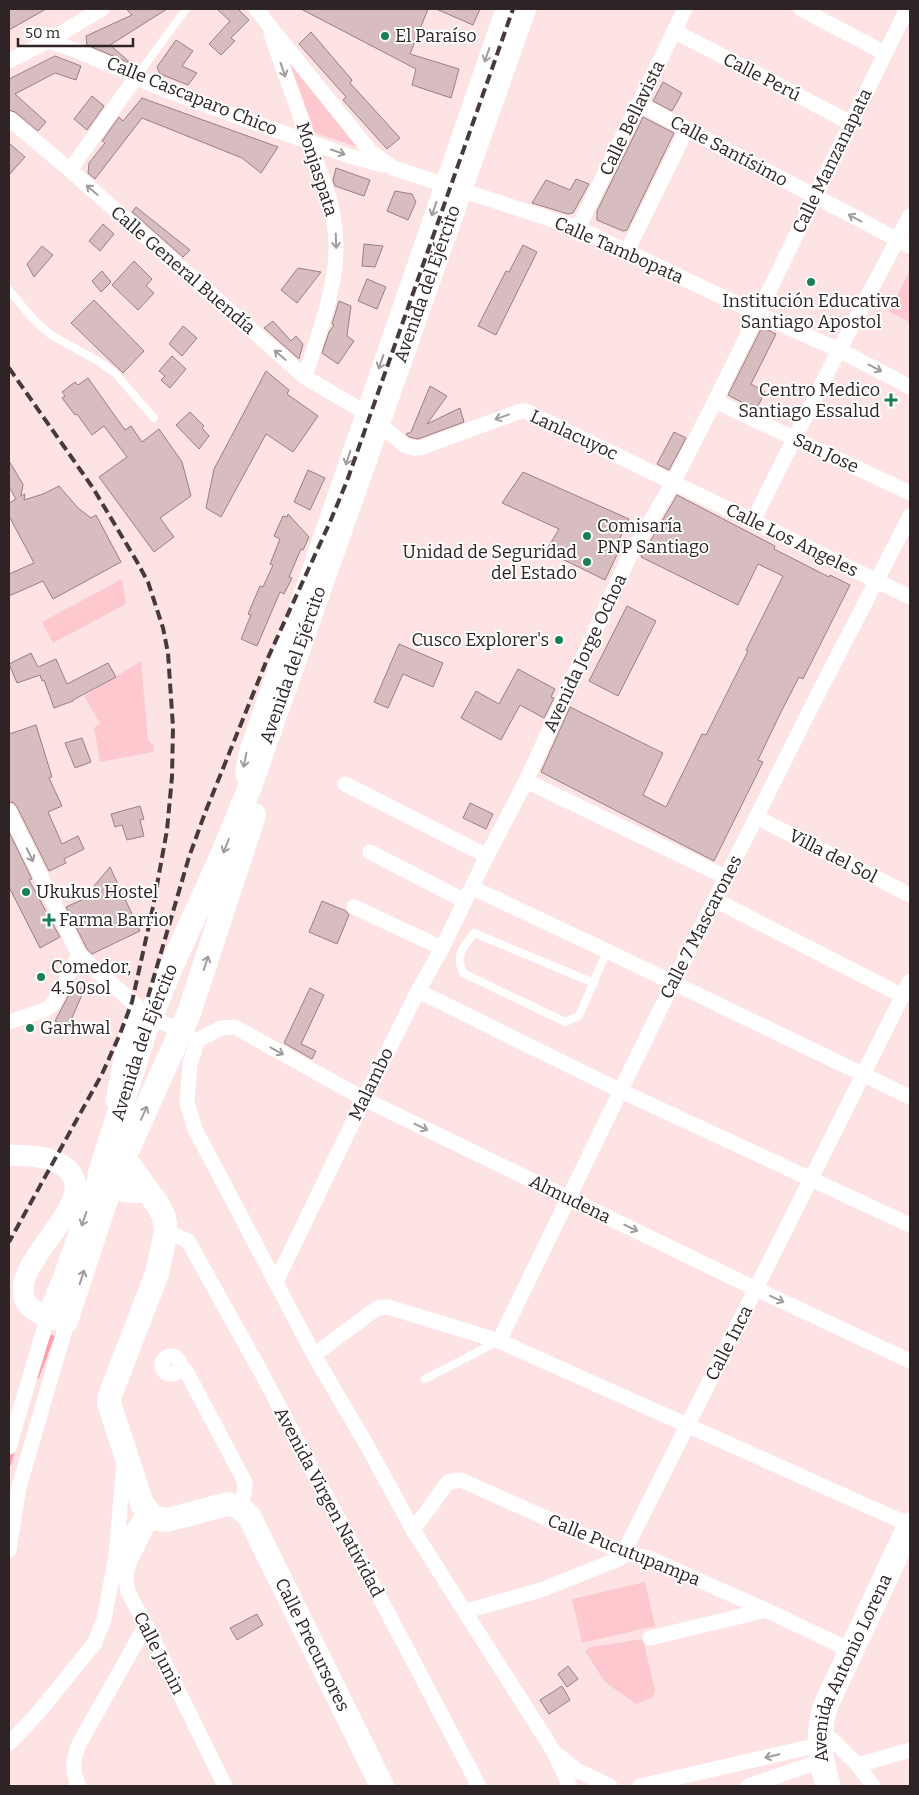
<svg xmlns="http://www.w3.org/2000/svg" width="919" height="1795" viewBox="0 0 919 1795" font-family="Bitter,serif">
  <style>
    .green { fill: #fdc9ce }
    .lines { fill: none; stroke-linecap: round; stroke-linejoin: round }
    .stream { stroke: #fe9faa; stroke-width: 4.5 }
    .building { fill: #d7bdbf; stroke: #987f81 }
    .service { stroke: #fff; stroke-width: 8 }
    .minor { stroke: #fff; stroke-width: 15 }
    .secondary { stroke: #fff; stroke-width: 21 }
    .primary { stroke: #fff; stroke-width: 24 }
    .trunk { stroke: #fff; stroke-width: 25 }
    .rail { stroke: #463a3b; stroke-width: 4; stroke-dasharray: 10 5; stroke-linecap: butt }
    .oneway { stroke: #a19c9d }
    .poi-dot { fill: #197f59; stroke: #fff; stroke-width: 2 }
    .labels { text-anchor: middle; stroke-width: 4; stroke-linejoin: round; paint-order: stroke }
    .poi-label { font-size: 18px; fill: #2e2425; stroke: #fff; text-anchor: start }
    .street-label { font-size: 18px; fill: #2e2425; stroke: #fff }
  </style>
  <rect width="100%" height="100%" fill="#fee3e5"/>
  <g class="green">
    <polygon points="288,58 360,148 315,133"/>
    <polygon points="910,270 910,322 889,312"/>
    <polygon points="122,579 126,604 53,643 42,622"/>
    <polygon points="141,661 148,740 154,745 153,752 100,762 94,728 100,723 84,696"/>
    <polygon points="645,1582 655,1626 582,1643 572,1599"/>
    <polygon points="643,1639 655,1690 653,1697 636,1704 605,1682 585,1651 591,1647"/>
  </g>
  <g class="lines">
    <g class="stream">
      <polyline points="37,1377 52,1337"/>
      <polyline points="9,1464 12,1451"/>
    </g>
  </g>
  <g class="building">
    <polygon points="9,9 46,9 9,30"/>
    <polygon points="126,9 167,9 110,45 132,64 87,45 86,36 132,15"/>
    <polygon points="217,9 238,9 249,20 231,38 235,41 221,55 209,44 230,21"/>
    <polygon points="301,9 428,9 410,54 459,69 451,98 412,85 416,69"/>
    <polygon points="436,9 480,9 473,25"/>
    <polygon points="311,32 352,80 350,83 400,138 387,149 343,100 346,97 299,44"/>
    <polygon points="176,40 193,51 182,66 197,73 188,85 160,74 157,67"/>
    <polygon points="55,56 81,66 76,80 55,73 15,94 46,122 38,131 15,112 9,110 9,79"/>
    <polygon points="663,82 682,93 672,111 653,101"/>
    <polygon points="92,96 104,106 87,130 74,119"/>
    <polygon points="142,98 278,147 261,173 242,158 142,118 95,179 88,173 89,163 105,143 102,141 119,117 123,121"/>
    <polygon points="643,117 674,133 627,230 623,231 597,220 597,211"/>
    <polygon points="9,143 25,157 9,175"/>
    <polygon points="336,168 370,180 364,196 335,186 333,180"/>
    <polygon points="576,179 589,184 573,213 568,214 532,203 546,180 570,190"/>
    <polygon points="395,191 412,194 416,202 408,220 387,211"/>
    <polygon points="136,207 190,250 183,257 132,212"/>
    <polygon points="103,224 114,234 100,251 89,241"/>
    <polygon points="364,244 383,246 375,267 362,266"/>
    <polygon points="523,245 537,252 496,335 478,326 506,271 509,272"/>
    <polygon points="42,246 53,255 34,277 27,264"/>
    <polygon points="134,261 152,279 146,286 154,293 138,310 112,285"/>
    <polygon points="298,268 321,272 297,303 281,290"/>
    <polygon points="102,271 111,282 101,292 92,281"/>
    <polygon points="367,279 386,287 377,309 358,301"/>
    <polygon points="94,300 144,351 123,373 71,323"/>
    <polygon points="339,301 351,306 347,336 354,341 338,364 322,353 329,332 334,325 332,324"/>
    <polygon points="273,321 291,341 296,336 303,344 299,359 264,328"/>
    <polygon points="183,326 197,338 182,356 169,344"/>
    <polygon points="762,327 776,334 751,384 765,392 756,410 728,395"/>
    <polygon points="172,356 186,369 170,388 161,380 165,376 159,371"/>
    <polygon points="266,371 289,390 287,394 318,416 293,452 266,434 221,517 206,508 214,469"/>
    <polygon points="88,378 125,430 131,426 142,442 159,429 182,462 191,496 160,518 174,537 154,552 99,477 127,457 104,426 92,435 77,414 75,415 62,398 65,396 62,392 75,382 78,385"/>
    <polygon points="430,386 447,396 427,424 460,408 464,422 418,439 409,437 406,434 411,432"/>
    <polygon points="190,412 204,426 202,428 209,436 199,449 176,425"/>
    <polygon points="674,432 686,438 669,470 657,464"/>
    <polygon points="9,461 23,484 21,496 25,494 24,500 43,494 59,486 78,508 91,518 96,515 121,562 53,599 43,581 9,596 9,574 34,563 9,516 9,503 16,499 9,487"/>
    <polygon points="308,470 325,478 310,510 294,502"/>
    <polygon points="523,472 629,519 619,540 623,542 605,580 546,551 559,529 502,503"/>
    <polygon points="677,495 775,546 774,549 829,577 830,575 850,585 803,679 799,677 780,714 758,760 763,762 714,861 541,772 570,707 663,753 643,795 666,807 702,734 706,735 748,651 746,650 783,576 758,564 738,605 641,557"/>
    <polygon points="288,514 309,537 303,550 301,549 289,577 292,578 284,594 280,592 257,646 241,639 251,615 248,614 260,586 263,587 273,565 270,564 280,539 274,536 283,516 287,517"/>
    <polygon points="627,606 656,621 618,696 589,681"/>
    <polygon points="399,644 443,663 433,687 403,674 388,708 374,702"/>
    <polygon points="31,653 38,667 56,659 67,684 108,663 116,677 73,700 73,701 54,708 44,680 42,681 40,675 17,683 9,664"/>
    <polygon points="518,669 555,689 551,697 554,698 544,718 520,705 501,740 461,718 476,691 499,704"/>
    <polygon points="36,725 52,777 49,778 62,806 48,812 62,844 78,836 84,849 64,859 66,863 49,871 17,807 14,803 9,802 9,734"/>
    <polygon points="82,738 91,762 75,768 65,743"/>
    <polygon points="470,803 493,814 486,829 463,818"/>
    <polygon points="140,806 144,819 140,820 144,836 127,840 122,825 115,827 111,814"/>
    <polygon points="9,832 32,879 29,880 60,937 40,948 9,887"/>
    <polygon points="110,867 140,931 92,954 87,949 66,907 97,893 94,886"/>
    <polygon points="322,901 346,911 349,915 337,944 309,932"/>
    <polygon points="74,985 84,990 68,1027 55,1021"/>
    <polygon points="310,988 324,995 301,1044 316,1051 312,1059 284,1043"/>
    <polygon points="257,1614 263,1625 237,1640 230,1628"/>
    <polygon points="568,1666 578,1679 567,1687 558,1674"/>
    <polygon points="562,1686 570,1700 549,1714 540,1700"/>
  </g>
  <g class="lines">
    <g class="service">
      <polyline points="137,76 186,9"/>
      <polyline points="9,290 33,319 51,335 98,361 115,373 154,418"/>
      <path d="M594,983L474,933C463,948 455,955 463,973L565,1022L579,1016L607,951"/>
      <polyline points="425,1379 497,1342"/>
    </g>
    <g class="minor">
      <polyline points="256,9 370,151 393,168 578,228 758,314 839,350 910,387"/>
      <polyline points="801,9 885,53"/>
      <polyline points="674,31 851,123"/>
      <path d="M271,34L330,200C333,215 336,230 336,246C336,291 318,334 305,377"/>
      <polyline points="48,41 75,50 130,73 155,86 230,114 349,156 383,165"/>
      <polyline points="9,61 48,41 102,9"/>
      <polyline points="639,104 910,246"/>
      <polyline points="9,119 70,170 305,377 371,416 404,445 414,448 420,448 521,411 525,411 910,597"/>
      <polyline points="70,170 137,76"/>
      <polyline points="578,228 685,9"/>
      <polyline points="627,251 687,129"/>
      <polyline points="715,401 910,493"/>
      <polyline points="753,521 839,350 910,216"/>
      <polyline points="526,781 726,877"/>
      <polyline points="345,784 487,856"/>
      <polyline points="247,791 243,771 246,753 503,9"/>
      <polyline points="9,811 79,955 138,1007 152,1017 188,1035"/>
      <polyline points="756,817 910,895"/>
      <polyline points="370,852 465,901"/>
      <polyline points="473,888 607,951 910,1097"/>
      <polyline points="715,900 903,996"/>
      <polyline points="354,907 442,948"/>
      <polyline points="418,991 621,1091 910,1225"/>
      <polyline points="9,1022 45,1010 53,1004 79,955"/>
      <polyline points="198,1040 190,1063 187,1103 195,1129 314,1355 369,1449 413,1530 554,1752 570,1786"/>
      <polyline points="198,1040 221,1028 235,1027 364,1099 756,1289 910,1361"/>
      <polyline points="113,1101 123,1047 136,1006"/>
      <polyline points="166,1231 188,1241 261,1372 479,1786"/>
      <polyline points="276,1282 364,1099 418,991 442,948 487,856 526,781 629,557 673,483 715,401 907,9"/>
      <polyline points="499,1341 673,983 818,694 910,516"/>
      <polyline points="314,1355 369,1314 378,1308 388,1307 499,1341 910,1525"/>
      <circle cx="171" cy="1365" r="9"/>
      <polyline points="180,1366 186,1371 245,1482 244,1495 239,1507"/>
      <polyline points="9,1447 48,1316"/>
      <polyline points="152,1517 129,1563 126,1577 128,1592 146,1625 225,1786"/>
      <polyline points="413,1530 448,1482 461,1480 624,1553 649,1558 766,1610 852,1651"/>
      <polyline points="9,1550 19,1487 67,1323"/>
      <polyline points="116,1555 124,1463"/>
      <polyline points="466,1611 541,1590 621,1558 910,981"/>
      <polyline points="650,1638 766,1610"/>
      <polyline points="820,1728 858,1765 910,1750"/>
      <polyline points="9,1744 37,1714 94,1644 104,1620 115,1561 146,1509"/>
      <polyline points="558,1755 576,1770 610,1786"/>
      <polyline points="858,1765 873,1786"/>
      <path d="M79,1786C71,1771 73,1759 79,1744L146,1625"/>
      <polyline points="640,1786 819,1745"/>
      <polyline points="748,1786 821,1761"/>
    </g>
    <g class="secondary">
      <path d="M9,1155C23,1156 41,1155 54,1161C122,1191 3,1261 26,1302C33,1314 55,1319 67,1323L112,1186"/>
      <polyline points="48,1316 64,1276 100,1173"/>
    </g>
    <g class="primary">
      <path id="s1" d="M111,1153L124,1158L158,1205L164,1217L166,1231L157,1274L110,1395L109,1403L142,1504C150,1514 153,1519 167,1520L228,1504L239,1507L249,1516L382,1786"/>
      <polyline points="112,1186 124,1158 189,1013 254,815"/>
      <path id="s2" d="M148,1191C123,1192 117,1191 100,1173L145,1031L170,970L223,853L248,792L524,9"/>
    </g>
    <path class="trunk" id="s3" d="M828,1786C820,1757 817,1738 825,1707L910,1525"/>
    <g class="rail">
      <polyline points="9,368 93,488 136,560 148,582 163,628 168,653 173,727 172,777 167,830 153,907 132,1002 120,1034 102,1074 9,1242"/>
      <polyline points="148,997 189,857 205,813 266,662 330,522 347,481 513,9"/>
    </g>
  </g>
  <defs><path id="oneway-shaft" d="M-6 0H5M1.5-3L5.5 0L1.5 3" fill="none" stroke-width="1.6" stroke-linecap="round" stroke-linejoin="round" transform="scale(1.25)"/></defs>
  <g class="oneway">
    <use href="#oneway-shaft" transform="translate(487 55) rotate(109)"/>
    <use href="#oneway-shaft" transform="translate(283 70) rotate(71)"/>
    <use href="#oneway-shaft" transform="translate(338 152) rotate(19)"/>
    <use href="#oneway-shaft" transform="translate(92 190) rotate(-139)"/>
    <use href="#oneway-shaft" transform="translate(434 209) rotate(109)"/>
    <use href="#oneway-shaft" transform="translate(855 218) rotate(-152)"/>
    <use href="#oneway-shaft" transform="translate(336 241) rotate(88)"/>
    <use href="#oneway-shaft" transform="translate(280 355) rotate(-139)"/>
    <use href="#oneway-shaft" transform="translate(381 362) rotate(109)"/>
    <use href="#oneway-shaft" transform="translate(875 368) rotate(28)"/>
    <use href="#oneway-shaft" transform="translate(502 417) rotate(160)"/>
    <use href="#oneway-shaft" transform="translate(348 458) rotate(108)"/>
    <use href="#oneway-shaft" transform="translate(245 760) rotate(101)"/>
    <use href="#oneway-shaft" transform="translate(226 846) rotate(112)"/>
    <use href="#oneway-shaft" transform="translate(30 855) rotate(64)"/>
    <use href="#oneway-shaft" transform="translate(206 963) rotate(-72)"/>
    <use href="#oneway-shaft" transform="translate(277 1051) rotate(29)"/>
    <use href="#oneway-shaft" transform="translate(144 1113) rotate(-66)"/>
    <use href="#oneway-shaft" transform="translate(421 1127) rotate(26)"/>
    <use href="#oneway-shaft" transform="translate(84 1219) rotate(109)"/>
    <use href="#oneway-shaft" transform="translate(631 1228) rotate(26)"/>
    <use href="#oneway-shaft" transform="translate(82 1277) rotate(-72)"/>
    <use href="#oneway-shaft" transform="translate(777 1299) rotate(25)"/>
    <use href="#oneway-shaft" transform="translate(772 1756) rotate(167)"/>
  </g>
  <g class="poi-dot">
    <circle cx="385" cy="36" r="5"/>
    <circle cx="811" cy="282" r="5"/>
    <path d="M888.5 392.5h5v5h5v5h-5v5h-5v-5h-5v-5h5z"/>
    <circle cx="587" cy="536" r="5"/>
    <circle cx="587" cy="562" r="5"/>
    <circle cx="559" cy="640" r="5"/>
    <circle cx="26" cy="892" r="5"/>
    <path d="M46.5 912.5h5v5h5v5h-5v5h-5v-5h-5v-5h5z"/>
    <circle cx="41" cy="977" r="5"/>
    <circle cx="30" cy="1028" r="5"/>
  </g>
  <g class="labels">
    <g class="poi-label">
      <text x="395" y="42">El Paraíso</text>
      <text x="811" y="307" text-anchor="middle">Institución Educativa<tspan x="811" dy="21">Santiago Apostol</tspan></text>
      <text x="880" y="396" text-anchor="end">Centro Medico<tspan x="880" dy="21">Santiago Essalud</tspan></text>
      <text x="597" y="532">Comisaría<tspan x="597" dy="21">PNP Santiago</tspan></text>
      <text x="577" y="558" text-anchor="end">Unidad de Seguridad<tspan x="577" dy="21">del Estado</tspan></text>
      <text x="549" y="646" text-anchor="end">Cusco Explorer's</text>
      <text x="36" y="898">Ukukus Hostel</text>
      <text x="59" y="926">Farma Barrio</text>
      <text x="51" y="973">Comedor,<tspan x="51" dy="21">4.50sol</tspan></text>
      <text x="40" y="1034">Garhwal</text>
    </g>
    <g class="street-label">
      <text transform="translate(762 77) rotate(27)" y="6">Calle Perú</text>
      <text transform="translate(192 96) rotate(22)" y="6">Calle Cascaparo Chico</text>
      <text transform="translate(632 118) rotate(-64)" y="6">Calle Bellavista</text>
      <text transform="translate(729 151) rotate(28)" y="6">Calle Santísimo</text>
      <text transform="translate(832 161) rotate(-64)" y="6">Calle Manzanapata</text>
      <text transform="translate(317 169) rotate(72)" y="6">Monjaspata</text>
      <text transform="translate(619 250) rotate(24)" y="6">Calle Tambopata</text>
      <text transform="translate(183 270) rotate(41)" y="6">Calle General Buendía</text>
      <text dy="6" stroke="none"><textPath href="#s2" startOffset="1002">Avenida del Ejército</textPath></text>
      <text transform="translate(574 435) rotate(25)" y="6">Lanlacuyoc</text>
      <text transform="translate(826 453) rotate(25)" y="6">San Jose</text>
      <text transform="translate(792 540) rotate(26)" y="6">Calle Los Angeles</text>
      <text transform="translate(585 653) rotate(-65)" y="6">Avenida Jorge Ochoa</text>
      <text dy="6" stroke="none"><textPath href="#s2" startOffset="598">Avenida del Ejército</textPath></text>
      <text transform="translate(833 856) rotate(27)" y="6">Villa del Sol</text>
      <text transform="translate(701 927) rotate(-63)" y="6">Calle 7 Mascarones</text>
      <text dy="6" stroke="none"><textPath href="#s2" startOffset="192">Avenida del Ejército</textPath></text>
      <text transform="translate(371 1084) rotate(-64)" y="6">Malambo</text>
      <text transform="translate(570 1199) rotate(26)" y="6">Almudena</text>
      <text transform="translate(729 1343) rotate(-63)" y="6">Calle Inca</text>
      <text transform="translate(329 1502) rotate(62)" y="6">Avenida Virgen Natividad</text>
      <text transform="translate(624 1550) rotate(22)" y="6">Calle Pucutupampa</text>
      <text dy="6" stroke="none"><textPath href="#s1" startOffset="650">Calle Precursores</textPath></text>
      <text transform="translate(159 1653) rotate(63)" y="6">Calle Junin</text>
      <text dy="6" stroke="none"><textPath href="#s3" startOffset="125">Avenida Antonio Lorena</textPath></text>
    </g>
  </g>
  <rect width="919" height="1795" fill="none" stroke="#2e2425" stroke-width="20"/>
  <path d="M18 38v8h115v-8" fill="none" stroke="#2e2425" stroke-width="2.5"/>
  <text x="25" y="38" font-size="15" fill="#2e2425" stroke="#ffffff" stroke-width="4" paint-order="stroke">50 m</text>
</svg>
